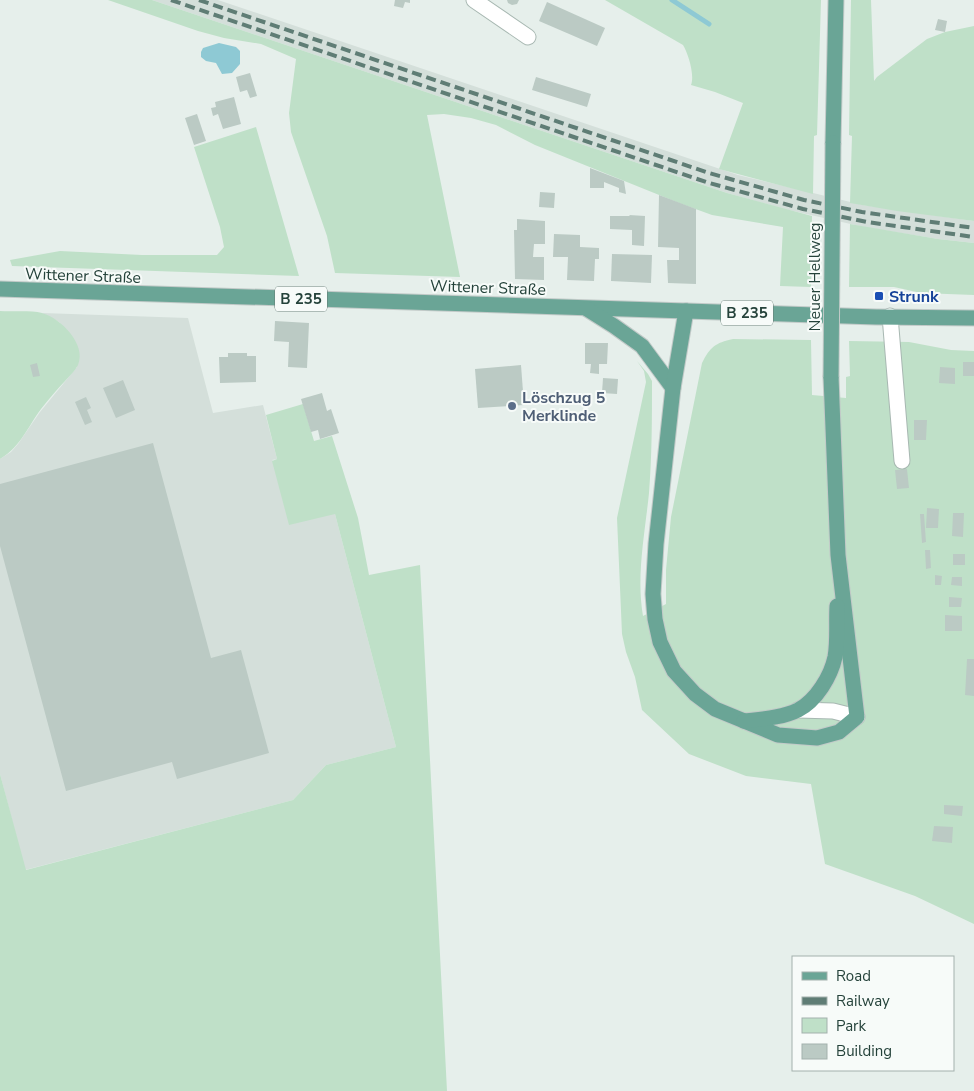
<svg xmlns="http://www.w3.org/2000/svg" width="974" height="1091" viewBox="0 0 974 1091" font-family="'Nunito Sans',sans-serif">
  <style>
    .built { fill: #d4dfda }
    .green { fill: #bfe0c8 }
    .water { fill: #8ec9d4 }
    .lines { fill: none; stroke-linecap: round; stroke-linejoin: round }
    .stream { stroke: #8ec9d4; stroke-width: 5 }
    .building { fill: #bbcac4 }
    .minor-casing { stroke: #a8b8b2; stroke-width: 17 }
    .major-casing { stroke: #c2cac8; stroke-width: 17 }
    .minor { stroke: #fff; stroke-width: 15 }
    .major { stroke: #6aa596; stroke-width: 15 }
    .rail { stroke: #5f7d75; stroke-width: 4; stroke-dasharray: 10 5; stroke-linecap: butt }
    .major-bridge-casing { stroke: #c2cac8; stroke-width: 17; stroke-linecap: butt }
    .major-bridge { stroke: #6aa596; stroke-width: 15 }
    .transit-dot { fill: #1a4fb4; stroke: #f7fbf9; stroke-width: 2 }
    .service-dot { fill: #5c6f8a; stroke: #f7fbf9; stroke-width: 2 }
    .labels { text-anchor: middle; stroke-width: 4; stroke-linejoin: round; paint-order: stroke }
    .shield { fill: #f7fbf9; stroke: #637a73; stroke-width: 1 }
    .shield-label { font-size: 15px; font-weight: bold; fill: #24423a }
    .street-label { font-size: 16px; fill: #24423a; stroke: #f7fbf9 }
    .transit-label { font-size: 16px; font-weight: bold; fill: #164399; stroke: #f7fbf9; text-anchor: start }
    .service-label { font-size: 16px; font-weight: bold; fill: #4e5e75; stroke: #f7fbf9; text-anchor: start }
  </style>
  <rect width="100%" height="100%" fill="#e6efeb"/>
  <g class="built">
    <polygon points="152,0 218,0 738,175 863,205 974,221 974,243 938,239 864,227 784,209 727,193"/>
    <polygon points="42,313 188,318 213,413 263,405 277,459 272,460 335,514 396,747 326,765 293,800 25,870 0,774 0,459 11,452 18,444 40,412 77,367 76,344 70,335 59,322"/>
  </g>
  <g class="green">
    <polygon points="108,0 152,0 727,193 812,216 811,287 780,286 783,227 712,215 679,203 535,145 496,125 471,118 444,114 427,115 460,277 335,273 327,236 291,132 289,113 296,59 261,44 224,38 198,31"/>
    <path d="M605,0H821L817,135L814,136L813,194L719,169L743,103L715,92L691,85C695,75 688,53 683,45Z"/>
    <polygon points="851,0 871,0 874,81 877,77 927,39 945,32 974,26 974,221 897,211 850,203 852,136 849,135"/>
    <polygon points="256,127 299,276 12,266 10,260 60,251 142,255 217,255 224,247 220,227 194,147"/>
    <polygon points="850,224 938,239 974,243 974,295 921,293 894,287 849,287"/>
    <path d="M0,311C12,312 31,310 42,313C60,318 87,344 78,365C75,371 70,375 66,380C57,389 49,399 41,409C27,428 21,446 0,459Z"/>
    <path d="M733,339L811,340L812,395L846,398V377L850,376L849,341L909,342L951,350L974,351V924L915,896L825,864L811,784L746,776L689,754L642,710L635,677L626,652L622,634L617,518L646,382L644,371L637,361L648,374L652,381C652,418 652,456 649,493C645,533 636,576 643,616L666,604V570L671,517L702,363C710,347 715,343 733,339Z"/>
    <polygon points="303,404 314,441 332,436 358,518 369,575 420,565 447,1091 0,1091 0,774 26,870 293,800 326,765 396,747 335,514 289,525 272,461 277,459 266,415"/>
  </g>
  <polygon class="water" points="219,43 236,47 240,51 240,64 232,73 222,74 216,63 206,61 201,57 201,52 203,48"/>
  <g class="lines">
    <polyline class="stream" points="672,0 709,24"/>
  </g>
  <g class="building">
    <polygon points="395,0 410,0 410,3 405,2 403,8 394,6"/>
    <polygon points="507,0 519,0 517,4 512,5 508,3"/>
    <polygon points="547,2 605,28 597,46 539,21"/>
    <polygon points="938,19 947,21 945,32 935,30"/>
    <polygon points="250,73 257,96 250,98 247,90 240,92 236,77"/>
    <polygon points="536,77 591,94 587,107 532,90"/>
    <polygon points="234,97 241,124 223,129 218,114 213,116 211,108 216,107 215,102"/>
    <polygon points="197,114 206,141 194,145 185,118"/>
    <polygon points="590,168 624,181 626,194 619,192 619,188 604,182 604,188 590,188"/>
    <polygon points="540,192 555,193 554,208 539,207"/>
    <polygon points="659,195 696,209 696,284 668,283 667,260 679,260 679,248 658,247"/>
    <polygon points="629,215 645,216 644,246 632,245 632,230 610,229 610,216 630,216"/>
    <polygon points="517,219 545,221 545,244 534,244 533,257 544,257 544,280 515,279 514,230 517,230"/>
    <polygon points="554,234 580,235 580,247 599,248 599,259 595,259 594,281 567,280 568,257 553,257"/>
    <polygon points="612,254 652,255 651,283 611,281"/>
    <polygon points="275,321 309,323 307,368 288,367 289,342 274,341"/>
    <polygon points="585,343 608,343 607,364 599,364 599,374 590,373 591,364 585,364"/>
    <polygon points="228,353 247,353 247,356 256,356 256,382 220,383 219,357 228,357"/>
    <rect x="963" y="362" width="11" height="14"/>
    <polygon points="37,363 40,376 33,377 30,365"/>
    <polygon points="521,365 524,405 478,408 475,369"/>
    <polygon points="940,367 955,368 955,384 939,383"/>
    <polygon points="603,378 618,379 617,394 602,393"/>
    <polygon points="123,380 135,410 116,418 103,388"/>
    <polygon points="322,393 327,411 331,409 339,433 320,439 318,430 311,432 301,399"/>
    <polygon points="86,397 91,408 87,410 92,422 85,425 75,402"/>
    <polygon points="914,420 927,420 926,440 914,440"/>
    <polygon points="153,443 211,658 241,650 269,753 177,779 172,762 66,791 0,546 0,484"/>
    <polygon points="907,469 909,488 897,489 895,470"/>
    <polygon points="927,508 939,509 938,528 926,528"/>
    <polygon points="953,513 964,513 963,537 952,536"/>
    <polygon points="920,514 924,514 926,542 922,543"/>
    <polygon points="925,550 930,550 931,568 926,569"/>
    <rect x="953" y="554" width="12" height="11"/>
    <polygon points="935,575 942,576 941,585 935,585"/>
    <polygon points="952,577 962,577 962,586 951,585"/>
    <polygon points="949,597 962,598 961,607 949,607"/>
    <polygon points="945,615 962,616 962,631 945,631"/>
    <polygon points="967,659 974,659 974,696 965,695"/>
    <polygon points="944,805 963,806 962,816 944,814"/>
    <polygon points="934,826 953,827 952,843 932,841"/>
  </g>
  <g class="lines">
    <defs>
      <g id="minor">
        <polyline points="474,0 528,37"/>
        <polyline points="890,316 902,461"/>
        <polyline points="798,710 833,711 857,717"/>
      </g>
      <g id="major">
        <polyline points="833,143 836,0"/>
        <polyline points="0,289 876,317 974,318"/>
        <polyline points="587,309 614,326 642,346 673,388"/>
        <polyline points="686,311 673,388 656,544 653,594 655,619 660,642 674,671 695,694 715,709 778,735 817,738 839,732 857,717 838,555 831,377"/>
        <path d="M744,721C761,719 782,718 798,710C816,701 831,676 835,657C838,641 836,622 837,606"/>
      </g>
    </defs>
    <use href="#minor" class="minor-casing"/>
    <use href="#major" class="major-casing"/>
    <use href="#minor" class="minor"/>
    <use href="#major" class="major"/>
    <g class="rail">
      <polyline points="171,0 706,182 803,209 867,222 974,237"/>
      <polyline points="199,0 709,173 804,200 862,212 974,228"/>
    </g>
    <defs>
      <polyline id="major-bridge" points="831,377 833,143"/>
    </defs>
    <use href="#major-bridge" class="major-bridge-casing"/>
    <use href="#major-bridge" class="major-bridge"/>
  </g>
  <rect class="transit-dot" x="874" y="291" width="10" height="10" rx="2.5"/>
  <circle class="service-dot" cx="512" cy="406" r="5"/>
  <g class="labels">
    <g class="shield">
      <rect x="275" y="286.5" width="52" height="25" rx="4"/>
      <rect x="721" y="300.5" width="52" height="25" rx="4"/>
    </g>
    <g class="shield-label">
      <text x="301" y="304">B 235</text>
      <text x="747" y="318">B 235</text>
    </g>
    <g class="street-label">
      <text transform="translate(83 275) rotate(2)" y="6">Wittener Straße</text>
      <text transform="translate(814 277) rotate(-90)" y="6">Neuer Hellweg</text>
      <text transform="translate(488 287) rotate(2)" y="6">Wittener Straße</text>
    </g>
    <g class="transit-label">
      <text x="889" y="302">Strunk</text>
    </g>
    <g class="service-label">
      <text x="522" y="403">Löschzug 5<tspan x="522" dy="18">Merklinde</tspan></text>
    </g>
  </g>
  <rect x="792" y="956" width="162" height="115" fill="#f7fbf9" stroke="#a3b1ad"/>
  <rect x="802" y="972" width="25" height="8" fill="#6aa596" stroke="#a3b1ad"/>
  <text x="836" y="981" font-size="15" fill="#24423a">Road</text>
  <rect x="802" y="997" width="25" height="8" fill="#5f7d75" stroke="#a3b1ad"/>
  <text x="836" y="1006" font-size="15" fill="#24423a">Railway</text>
  <rect x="802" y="1018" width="25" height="15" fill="#bfe0c8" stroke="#a3b1ad"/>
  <text x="836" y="1031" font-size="15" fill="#24423a">Park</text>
  <rect x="802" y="1044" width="25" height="15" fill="#bbcac4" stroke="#a3b1ad"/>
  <text x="836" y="1056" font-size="15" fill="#24423a">Building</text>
</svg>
